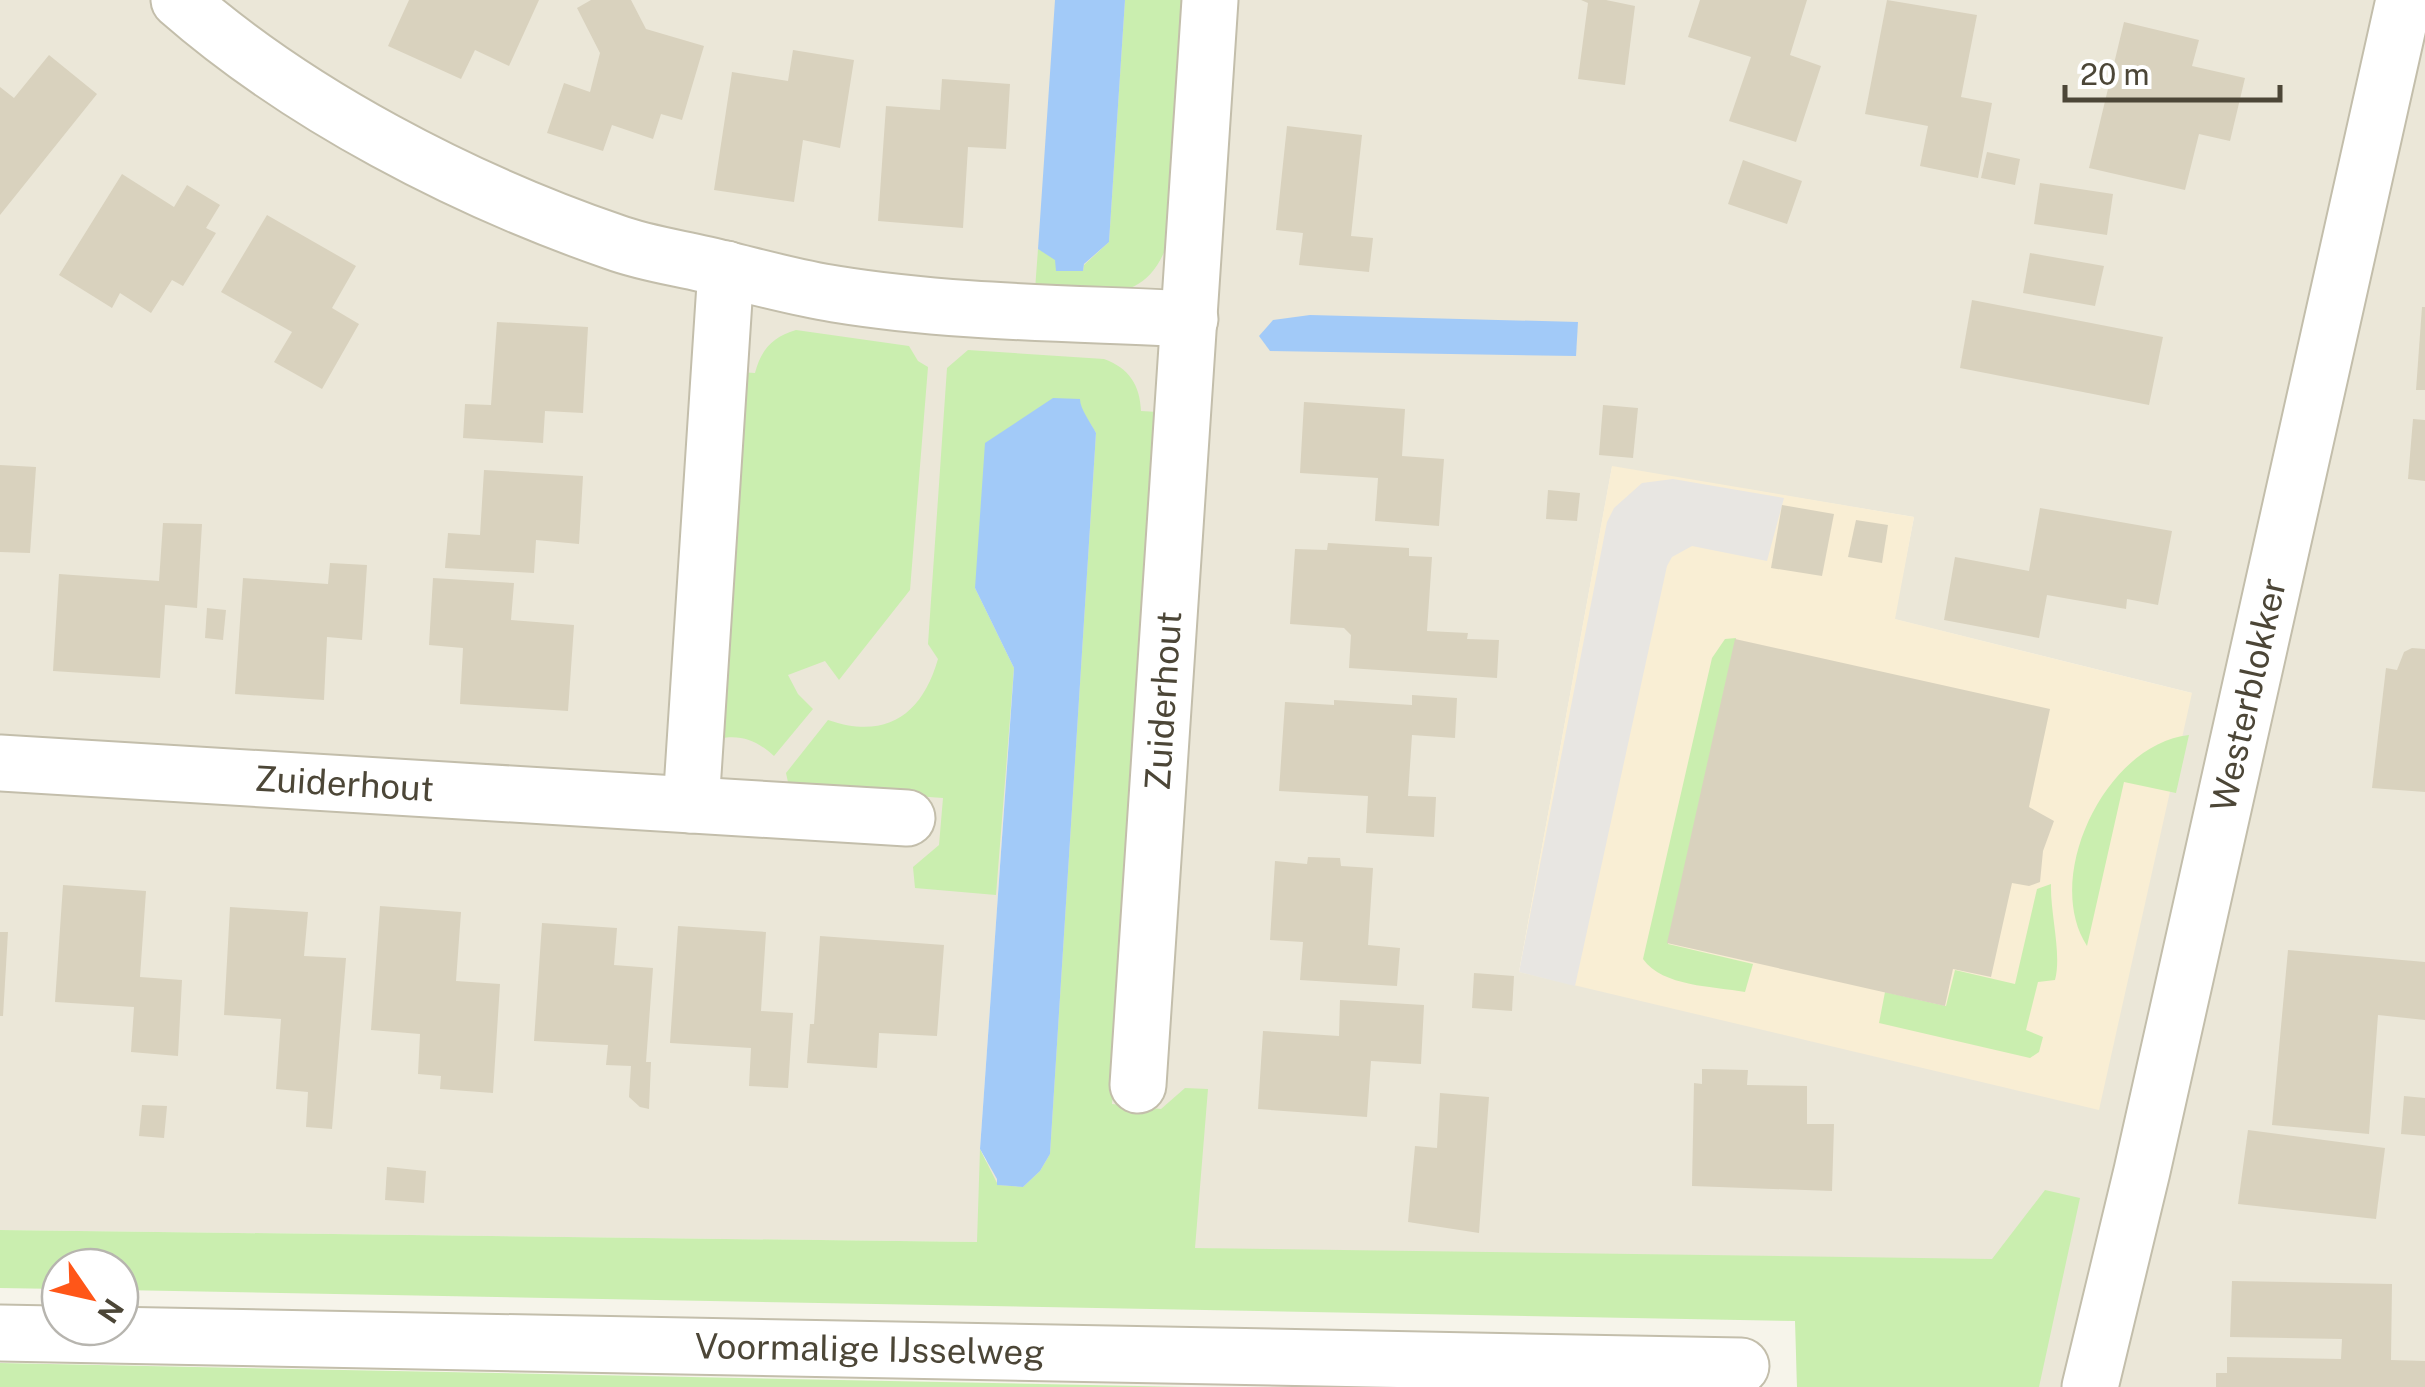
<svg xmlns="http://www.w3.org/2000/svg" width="2425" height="1387" viewBox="0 0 2425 1387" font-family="'Public Sans',sans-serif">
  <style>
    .residential { fill: #ebe7d8; fill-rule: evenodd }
    .commercial { fill: #f9eed4 }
    .green { fill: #caeeaf }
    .parking { fill: #e8e6e2 }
    .water { fill: #a2caf8 }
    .building { fill: #d9d2be }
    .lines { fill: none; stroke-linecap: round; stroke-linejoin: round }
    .street-casing { stroke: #c3beab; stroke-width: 59 }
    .street { stroke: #fff; stroke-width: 55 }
    .labels { text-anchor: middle; stroke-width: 8; stroke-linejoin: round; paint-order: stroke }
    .street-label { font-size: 35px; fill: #4c4637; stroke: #fff }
  </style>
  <rect width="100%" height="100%" fill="#f6f4ea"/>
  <path class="residential" d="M0,0H2425V1387H1797L1796,1321L1498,1257L977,1242L0,1230ZM1096,433L986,1165L980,1149L1014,668L975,588ZM1612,467L1914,517L1894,619L2192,693L1519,972Z"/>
  <polygon class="commercial" points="1612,466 1914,517 1895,619 2192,693 2099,1110 1519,972"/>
  <g class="green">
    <path d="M1125,0H1184L1169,239C1147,310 1094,293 1035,290L1038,249L1083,271L1084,265L1109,242Z"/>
    <path d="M796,330L909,346L918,361L928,367L910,590L839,680L825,661L788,675L798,694L813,709L774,756C756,740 741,734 717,739L740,372L755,373C761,350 772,337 796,330Z"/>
    <path d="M968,350L1104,359C1129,368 1140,385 1141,411L1158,412L1112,1104L1161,1109L1185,1088L1208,1089L1195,1248L1992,1259L2045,1190L2080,1198L2039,1387H1797L1795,1321L120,1290V1267H60V1289L0,1288V1230L977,1242L980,1149L998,1185L1023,1187L1040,1171L1050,1154L1096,433L1080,407L1052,402L975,588L1014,668L996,895L915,888L913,867L939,845L943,798L789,787L786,773L828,720C886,740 922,715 938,659L928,644L947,368Z"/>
    <path d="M1736,638L1668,944L1753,964L1745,992C1713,986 1663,987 1643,959L1712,658L1725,639Z"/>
    <path d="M2189,735L2176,793L2124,782L2087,946C2042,877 2106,744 2189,735Z"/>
    <path d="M2051,884C2050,913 2062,954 2055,980L2038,982L2026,1030L2043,1037L2039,1052L2030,1058L1879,1023L1885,992L1946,1006L1955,970L2015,984L2037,889Z"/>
    <polygon points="0,1363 1187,1387 0,1387"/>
  </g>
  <polygon class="parking" points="1673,479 1784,498 1767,561 1692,546 1672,557 1667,566 1575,986 1519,972 1607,522 1614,508 1642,483"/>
  <g class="water">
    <polygon points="1055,0 1125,0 1109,242 1084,264 1083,271 1056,271 1055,260 1038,249"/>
    <polygon points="1310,315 1578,322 1576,356 1270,351 1259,336 1273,320"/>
    <path d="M1053,398L1080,399C1080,409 1091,423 1096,433L1050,1154L1040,1171L1023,1187L997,1185V1179L980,1149L1014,668L975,588L985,443Z"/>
  </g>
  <g class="building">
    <polygon points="409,0 539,0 509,66 475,50 461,79 388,46"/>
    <polygon points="591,0 631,0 646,29 704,46 682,120 661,114 653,139 612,125 603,151 547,133 564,83 590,92 600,53 577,8"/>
    <polygon points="1581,0 1606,0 1635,6 1625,85 1578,79 1588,3"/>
    <polygon points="1700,0 1807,0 1790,55 1821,66 1796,142 1729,121 1751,57 1688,37"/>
    <polygon points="1887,0 1977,15 1961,97 1992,103 1978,178 1920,166 1928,126 1865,114"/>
    <polygon points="2124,22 2199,40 2192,66 2245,78 2230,141 2199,134 2185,190 2089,168"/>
    <polygon points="793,50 854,60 840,148 803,140 794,202 714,190 732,72 788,81"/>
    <polygon points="49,55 97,94 0,215 0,87 14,98"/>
    <polygon points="942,79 1010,84 1006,149 968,147 963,228 878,221 886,106 940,110"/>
    <polygon points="1287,126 1362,135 1351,236 1373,238 1369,272 1299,265 1303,233 1276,230"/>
    <polygon points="1987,152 2020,159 2015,185 1981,178"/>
    <polygon points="1743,160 1802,181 1787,224 1728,204"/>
    <polygon points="122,174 174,207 187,185 220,205 206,228 216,233 183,286 172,280 151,313 120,293 112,308 59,275"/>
    <polygon points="2040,183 2113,194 2107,235 2034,224"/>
    <polygon points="267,215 356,266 332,308 359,324 322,389 274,362 292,332 221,292"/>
    <polygon points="2030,253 2104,266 2095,306 2023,293"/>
    <polygon points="1972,300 2163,337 2149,405 1960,368"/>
    <polygon points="2422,307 2425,307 2425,390 2416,390"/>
    <polygon points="497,322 588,327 583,413 545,411 543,443 463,438 465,404 491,405"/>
    <polygon points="1304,402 1405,409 1402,456 1444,459 1439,526 1375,521 1378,478 1300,473"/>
    <polygon points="1603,405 1638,408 1633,458 1599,455"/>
    <polygon points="2413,419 2425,420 2425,481 2408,479"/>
    <polygon points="0,465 36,467 30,553 0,552"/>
    <polygon points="484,470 583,476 579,544 536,540 534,573 445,568 448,533 480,535"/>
    <polygon points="1548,490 1580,493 1577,521 1546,519"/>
    <polygon points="1782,505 1834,514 1822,576 1771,568"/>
    <polygon points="2040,508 2172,531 2158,605 2127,599 2126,609 2047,595 2039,638 1944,620 1955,557 2029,571"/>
    <polygon points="1856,520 1888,525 1882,563 1848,557"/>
    <polygon points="163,523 202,524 197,608 165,605 160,678 53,671 59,574 159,581"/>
    <polygon points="1328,543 1409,548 1409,556 1432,557 1427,631 1468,633 1467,639 1499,640 1497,678 1349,668 1351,635 1344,628 1290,624 1295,549 1327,550"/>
    <polygon points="330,563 367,565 362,640 327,637 324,700 235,694 243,578 328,584"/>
    <polygon points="433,578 514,583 511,620 574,625 568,711 460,704 463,648 429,645"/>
    <polygon points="207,608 226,610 223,640 205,638"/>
    <polygon points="1735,639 2050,709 2029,807 2054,821 2043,851 2040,882 2029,886 2012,883 1991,977 1953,969 1945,1006 1667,943"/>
    <polygon points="2412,648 2425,649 2425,792 2372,788 2386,668 2397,670 2404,652"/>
    <polygon points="1412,695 1457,698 1455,738 1412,735 1408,796 1436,797 1434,837 1366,833 1368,796 1279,791 1285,702 1334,705 1334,700 1412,705"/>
    <polygon points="1308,857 1340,858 1341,866 1373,868 1368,945 1400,948 1397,986 1300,980 1303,942 1270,940 1275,861 1307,864"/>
    <polygon points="63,885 146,891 140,977 182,980 178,1056 131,1052 134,1007 55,1002"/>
    <polygon points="380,906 461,912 456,981 500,984 493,1093 440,1089 441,1076 418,1074 420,1034 371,1030"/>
    <polygon points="230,907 308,912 304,956 346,958 332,1129 306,1127 308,1092 276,1089 281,1019 224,1015"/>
    <polygon points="542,923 617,928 614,965 653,968 646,1062 651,1062 649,1109 640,1107 629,1097 631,1066 606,1065 608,1045 534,1041"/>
    <polygon points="678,926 766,932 761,1011 793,1013 788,1088 749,1086 751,1048 670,1043"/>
    <polygon points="0,932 8,932 3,1016 0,1016"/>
    <polygon points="820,936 944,945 937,1036 879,1033 877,1068 807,1063 810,1024 814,1024"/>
    <polygon points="2288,950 2425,962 2425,1020 2378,1015 2369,1134 2272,1125"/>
    <polygon points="1474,973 1514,976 1512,1011 1472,1008"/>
    <polygon points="1340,1000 1424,1005 1421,1064 1371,1061 1367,1117 1258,1109 1263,1031 1339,1036"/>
    <polygon points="1702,1069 1748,1070 1747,1085 1807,1086 1807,1124 1834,1124 1832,1191 1692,1186 1694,1083 1702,1084"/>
    <polygon points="1440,1093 1489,1097 1479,1233 1408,1222 1415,1146 1437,1148"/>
    <polygon points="2404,1096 2425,1098 2425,1136 2401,1134"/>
    <polygon points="142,1105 167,1106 164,1138 139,1136"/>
    <polygon points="2248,1130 2385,1148 2376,1219 2238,1204"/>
    <polygon points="387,1167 426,1171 424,1203 385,1200"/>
    <polygon points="2232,1281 2392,1284 2391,1360 2425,1361 2425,1387 2216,1387 2216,1373 2227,1373 2227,1357 2341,1359 2342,1339 2230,1337"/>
  </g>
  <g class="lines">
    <defs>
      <g id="street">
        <path d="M179,0C299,105 463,190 614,242C649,255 688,259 724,269C761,278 797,288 835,294C952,313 1072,313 1190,319"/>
        <path id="s1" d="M0,763L907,818"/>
        <polyline points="691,805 726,269"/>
        <path id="s2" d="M1138,1085L1210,0"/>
        <path id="s3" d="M0,1333L1741,1366"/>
        <path id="s4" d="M2090,1387L2142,1171L2404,0"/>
      </g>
    </defs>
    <use href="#street" class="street-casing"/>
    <use href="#street" class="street"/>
  </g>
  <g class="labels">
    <g class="street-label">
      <text dy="12" stroke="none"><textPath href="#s4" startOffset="710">Westerblokker</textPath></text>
      <text dy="12" stroke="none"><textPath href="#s2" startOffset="385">Zuiderhout</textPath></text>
      <text dy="12" stroke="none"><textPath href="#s1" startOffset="345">Zuiderhout</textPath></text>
      <text dy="12" stroke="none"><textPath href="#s3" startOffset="870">Voormalige IJsselweg</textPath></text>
    </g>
  </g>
  <g transform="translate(90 1297) rotate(124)"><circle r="48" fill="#ffffff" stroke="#b7b5af" stroke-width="2.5"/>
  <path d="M0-8L18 38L0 25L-18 38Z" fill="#ff5618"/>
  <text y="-15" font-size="28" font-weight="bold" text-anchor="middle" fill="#4c4637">N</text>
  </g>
  <path d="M2065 85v15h215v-15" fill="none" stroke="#4c4637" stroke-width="5"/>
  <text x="2080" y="85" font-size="30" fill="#4c4637" stroke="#ffffff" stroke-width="8" paint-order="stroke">20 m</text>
</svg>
